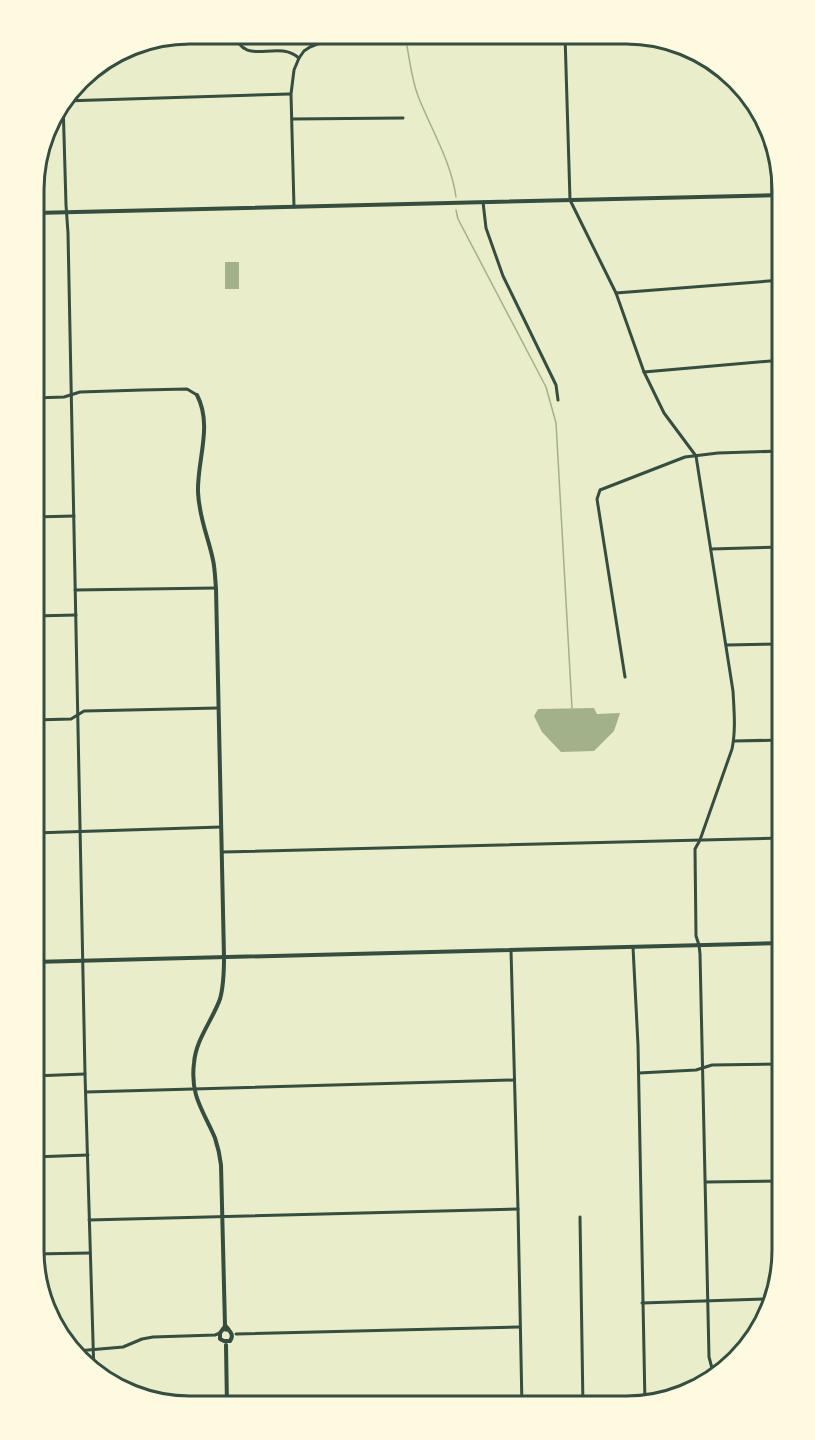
<svg xmlns="http://www.w3.org/2000/svg" width="815" height="1440" viewBox="0 0 815 1440" font-family="'DejaVu Sans',sans-serif">
  <style>
    .water { fill: #a3b18a }
    .lines { fill: none; stroke-linecap: round; stroke-linejoin: round }
    .stream { stroke: #a3b18a; stroke-width: 1.5 }
    .minor { stroke: #344e41; stroke-width: 3 }
    .tertiary { stroke: #344e41; stroke-width: 4 }
    .rim { fill: none; stroke: #344e41; stroke-width: 3 }
  </style>
  <rect width="100%" height="100%" fill="#e9edc9"/>
  <g class="water">
    <rect x="225" y="262" width="14" height="27"/>
    <polygon points="594,708 597,714 620,713 614,731 594,751 561,752 542,732 534,716 538,709"/>
  </g>
  <g class="lines">
    <g class="stream">
      <path d="M407,46C410,63 412,80 418,96C431,129 451,161 456,197"/>
      <polyline points="456,210 458,219 546,387 556,423 572,708"/>
    </g>
    <g class="minor">
      <path d="M234,33C245,69 276,38 299,58"/>
      <path d="M565,35L570,200L616,293L644,372L664,413L696,456L733,691C734,710 736,730 732,749L700,840L695,849L696,936L699,945L700,954L709,1357L713,1372"/>
      <polyline points="63,101 66,205 68,233 85,1074 94,1374"/>
      <polyline points="64,101 290,94"/>
      <polyline points="292,119 403,118"/>
      <polyline points="771,135 772,195"/>
      <polyline points="483,202 486,228 503,276 556,385 558,400"/>
      <polyline points="294,207 291,94 294,70 299,58 304,51 310,47 330,39 338,38 490,35"/>
      <polyline points="616,293 782,280"/>
      <polyline points="644,372 782,360"/>
      <polyline points="34,398 64,397 80,392 142,390 187,389 197,395"/>
      <polyline points="34,517 74,516"/>
      <polyline points="711,549 782,547"/>
      <polyline points="75,590 216,588"/>
      <polyline points="34,616 76,615"/>
      <polyline points="727,645 782,644"/>
      <polyline points="625,677 597,499 600,490 685,457 718,453 782,451"/>
      <polyline points="34,720 71,719 84,711 218,708"/>
      <polyline points="734,741 782,740"/>
      <polyline points="34,833 221,827"/>
      <polyline points="222,852 782,838"/>
      <polyline points="633,947 638,1045 645,1404"/>
      <polyline points="511,950 518,1209 522,1407"/>
      <polyline points="639,1073 696,1070 712,1065 782,1064"/>
      <polyline points="33,1076 85,1074"/>
      <polyline points="86,1092 514,1080"/>
      <polyline points="33,1157 88,1155"/>
      <polyline points="706,1182 782,1181"/>
      <polyline points="580,1217 583,1407"/>
      <polyline points="89,1220 518,1209"/>
      <polyline points="34,1254 90,1253"/>
      <polyline points="642,1303 767,1299"/>
      <polyline points="236,1334 519,1327"/>
      <polyline points="77,1351 123,1347 142,1339 153,1337 215,1335 220,1333"/>
    </g>
    <g class="tertiary">
      <polyline points="34,213 782,195"/>
      <path d="M197,395C213,426 197,460 198,492C199,518 208,536 213,560C215,569 215,578 216,588L224,957C224,971 224,985 220,999C212,1021 196,1039 194,1063C190,1096 203,1110 215,1138C218,1147 220,1156 221,1165L225,1326L223,1329"/>
      <polyline points="33,962 782,943"/>
      <path d="M225,1325C229,1331 235,1334 230,1341H224L220,1339V1333L223,1329L229,1330"/>
      <polyline points="226,1345 227,1406"/>
    </g>
  </g>
  <path d="M0 0H815V1440H0ZM190 44H626A146 146 0 0 1 772 190V1250A146 146 0 0 1 626 1396H190A146 146 0 0 1 44 1250V190A146 146 0 0 1 190 44Z" fill="#fefae0" fill-rule="evenodd"/>
  <path class="rim" d="M190 44H626A146 146 0 0 1 772 190V1250A146 146 0 0 1 626 1396H190A146 146 0 0 1 44 1250V190A146 146 0 0 1 190 44Z"/>
</svg>
